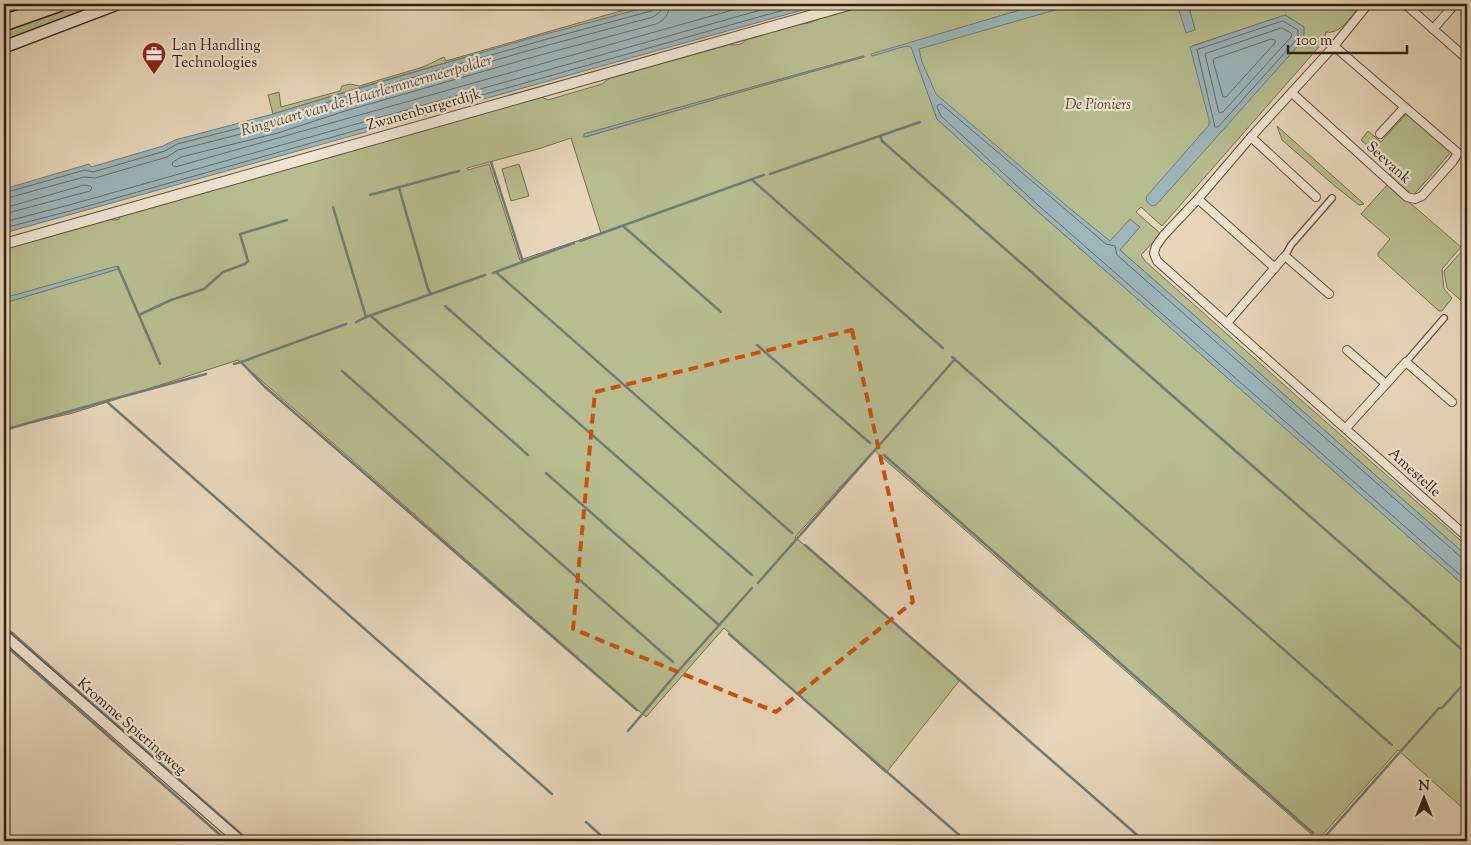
<svg xmlns="http://www.w3.org/2000/svg" width="1471" height="845" viewBox="0 0 1471 845" font-family="'Sorts Mill Goudy',serif">
  <style>
    .green { fill: #b7bd8f; stroke: #746e50; fill-rule: evenodd }
    .water { fill: #9cb6bb; stroke: #717a77 }
    .lines { fill: none; stroke-linecap: round; stroke-linejoin: round }
    .shore { stroke: #666b66; stroke-width: 1 }
    .stream { stroke: #717a77; stroke-width: 2.5 }
    .pedestrian-casing { stroke: #5e4e3b; stroke-width: 8 }
    .minor-casing { stroke: #5e4e3b; stroke-width: 10 }
    .tertiary-casing { stroke: #5e4e3b; stroke-width: 12 }
    .secondary-casing { stroke: #302011; stroke-width: 14 }
    .motorway-casing { stroke: #302011; stroke-width: 18 }
    .pedestrian { stroke: #efe4d2; stroke-width: 5.5 }
    .minor { stroke: #efe4d2; stroke-width: 8 }
    .tertiary { stroke: #efe4d2; stroke-width: 10 }
    .secondary { stroke: #efe4d2; stroke-width: 11 }
    .motorway { stroke: #e7d6ba; stroke-width: 15 }
    .marked { fill: none; stroke: #cc500d; stroke-width: 4; stroke-dasharray: 10 6; stroke-linejoin: round }
    .labels { text-anchor: middle; stroke-width: 4.5; stroke-linejoin: round; paint-order: stroke }
    .poi-label { font-size: 15px; fill: #302011; stroke: #efe4d2; text-anchor: start }
    .park-label { font-size: 15px; font-style: italic; fill: #524730; stroke: #efe4d2 }
    .street-label { font-size: 15px; fill: #302011; stroke: #efe4d2 }
    .water-label { font-size: 16px; font-style: italic; fill: #504d44; stroke: #efe4d2 }
  </style>
  <rect width="100%" height="100%" fill="#e7d6ba"/>
  <filter id="stains"><feTurbulence type="fractalNoise" baseFrequency=".004" numOctaves="4"/><feColorMatrix values="0 0 0 0 .2 0 0 0 0 .09 0 0 0 0 .02 0 0 0 .5 -.17"/></filter>
  <radialGradient id="worn" r=".72"><stop offset=".6" stop-color="#630" stop-opacity="0"/><stop offset="1" stop-color="#630" stop-opacity=".3"/></radialGradient>
  <g class="green">
    <polygon points="79,4 100,4 4,40 4,30"/>
    <path d="M630,4H659C530,39 401,74 273,114L268,95L279,92L281,107L340,91L342,86L350,84L359,86L423,67L444,57L446,61L631,8Z"/>
    <path d="M865,4H1040L871,55L906,46H911L937,119L1035,209L1467,588V812L1398,750L1318,840L874,450L795,537L960,680L886,773L724,628L646,717L238,360L73,413L4,429V303L118,269L119,267L4,298V248L107,219L115,220L119,219L121,214L542,97L548,100L602,84L610,78L725,43C734,47 744,45 749,37L795,24C805,25 815,22 823,16ZM863,56L864,57L751,89L585,137L584,134ZM571,138L601,233L520,260L489,164L468,170L467,168L538,149Z"/>
    <path d="M1062,4H1180L1195,30L1188,4H1361C1353,14 1341,35 1326,32L1324,41L1162,226L1141,207L1136,212L1161,234L1141,255L1145,261L1301,400L1467,546V556L1120,250L1139,226L1136,225L1109,243L932,96L915,47ZM1285,15L1304,27L1206,149L1215,123L1192,46Z"/>
    <polygon points="1406,114 1451,152 1412,197 1390,178 1392,168 1361,140 1368,131 1381,142"/>
    <polygon points="1277,126 1364,204 1359,205 1336,187 1282,140"/>
    <polygon points="519,164 529,196 511,201 502,169"/>
    <polygon points="1388,184 1461,247 1442,269 1444,289 1452,298 1442,311 1439,311 1378,256 1378,253 1390,239 1361,214"/>
    <polygon points="1463,250 1467,253 1467,306 1447,288 1444,271"/>
  </g>
  <g class="water">
    <polygon points="659,4 824,4 4,233 4,189 89,164 91,167 163,146 175,140 273,114 340,94 538,36"/>
    <polygon points="1040,4 1076,4 919,49 922,62 936,94 1068,207 1110,241 1130,219 1140,227 1120,250 1467,556 1467,588 1035,209 937,119 911,47 906,46 872,56 871,54"/>
    <polygon points="1177,4 1188,4 1195,30 1186,33"/>
    <polygon points="1285,15 1304,27 1304,39 1156,205 1152,206 1147,202 1146,197 1209,125 1209,120 1190,47"/>
    <polygon points="864,56 864,57 751,89 584,137 584,134"/>
    <polygon points="117,266 119,267 118,269 4,303 4,298"/>
  </g>
  <g class="lines">
    <g class="shore">
      <path d="M670,4C669,14 665,20 656,24L544,54L345,111L278,133L181,157L173,162L172,165L175,167L754,4"/>
      <polygon points="1283,21 1298,30 1298,38 1218,127 1215,127 1197,50"/>
      <polygon points="1282,28 1291,33 1292,36 1223,112 1219,113 1205,54"/>
      <polygon points="1272,39 1275,40 1275,43 1226,97 1223,97 1213,61 1214,59"/>
      <polyline points="4,193 85,170 93,172 165,151 177,144 275,119 341,98 540,41 651,11 655,8 656,4"/>
      <polyline points="4,199 84,177 95,178 167,157 178,150 276,125 343,104 541,47 653,17 660,12 662,4"/>
      <polyline points="4,207 11,206 84,185 90,186 92,188 90,191 4,214"/>
      <polyline points="4,222 69,205 782,4"/>
      <polyline points="4,228 70,211 805,4"/>
      <polyline points="1467,560 1462,558 1117,255 1115,246 1106,244 941,104 938,105 937,107 941,116 1039,206 1467,581"/>
    </g>
    <g class="stream">
      <polyline points="880,136 882,141 1467,654"/>
      <polyline points="491,162 523,262"/>
      <polyline points="770,174 920,122"/>
      <polyline points="751,179 943,348"/>
      <polyline points="399,188 428,289 431,294"/>
      <polyline points="370,195 459,171"/>
      <polyline points="333,207 366,317"/>
      <polyline points="623,226 721,312"/>
      <polyline points="580,241 764,175"/>
      <polyline points="118,267 160,364"/>
      <polyline points="496,272 792,533"/>
      <polyline points="493,273 574,243"/>
      <polyline points="445,306 752,575"/>
      <polyline points="139,315 171,300 204,289 223,272 245,264 248,261 240,234 287,220"/>
      <polyline points="371,316 528,455"/>
      <polyline points="356,322 366,317 485,275"/>
      <polyline points="757,345 870,443"/>
      <polyline points="952,357 1392,745"/>
      <polyline points="241,362 346,324"/>
      <polyline points="234,364 241,362 265,387 637,710"/>
      <polyline points="342,371 673,662"/>
      <polyline points="106,401 206,374"/>
      <polyline points="4,430 106,401 552,794"/>
      <polyline points="884,455 1313,833"/>
      <polyline points="546,473 719,625"/>
      <polyline points="805,545 1144,841"/>
      <polyline points="758,583 955,359"/>
      <polyline points="4,626 249,841"/>
      <polyline points="729,634 966,841"/>
      <polyline points="4,644 227,841"/>
      <polyline points="628,731 681,668 752,588"/>
      <polyline points="586,822 607,841"/>
      <polyline points="1322,840 1439,708 1442,708 1467,680"/>
    </g>
    <defs>
      <g id="pedestrian">
        <polyline points="1285,256 1291,245 1332,198"/>
        <polyline points="1406,362 1444,318"/>
      </g>
      <g id="minor">
        <polyline points="1368,4 1334,46 1251,137 1198,199 1164,235 1156,246 1154,253 1157,261 1467,537"/>
        <polyline points="1405,4 1467,59"/>
        <polyline points="1433,29 1455,4"/>
        <polyline points="1292,93 1407,197 1415,199 1422,196 1453,161 1458,153 1334,46"/>
        <polyline points="1380,134 1404,108"/>
        <polyline points="1251,137 1316,197"/>
        <polyline points="1198,199 1275,268"/>
        <polyline points="1227,323 1285,256 1329,294"/>
        <polyline points="1347,350 1386,384"/>
        <polyline points="1346,428 1406,362 1452,402"/>
        <polyline points="1466,456 1467,457"/>
      </g>
      <g id="tertiary">
        <polyline points="4,244 852,4"/>
        <polyline points="4,635 240,841"/>
      </g>
      <polyline id="secondary" points="4,47 117,4"/>
      <polyline id="motorway" points="4,23 58,4"/>
    </defs>
    <use href="#pedestrian" class="pedestrian-casing"/>
    <use href="#minor" class="minor-casing"/>
    <use href="#tertiary" class="tertiary-casing"/>
    <use href="#secondary" class="secondary-casing"/>
    <use href="#motorway" class="motorway-casing"/>
    <use href="#pedestrian" class="pedestrian"/>
    <use href="#minor" class="minor"/>
    <use href="#tertiary" class="tertiary"/>
    <use href="#secondary" class="secondary"/>
    <use href="#motorway" class="motorway"/>
  </g>
  <path class="marked" d="M852,330L913,602L776,712L573,629L595,392Z"/>
  <defs>
    <symbol id="office-pin" viewBox="-11 -11 22 30"><path d="M0 17L-7.5 6A9.5 9.5 0 1 1 7.5 6Z" fill="#8f2418" stroke="#efe4d2"/><path d="M-6-3h4V-5.5h4V-3h4V5H-6ZM-1-4.5V-3h2v-1.5ZM-6 0V1H6V0Z" fill="#fff"/></symbol>
  </defs>
  <g fill-rule="evenodd">
    <use href="#office-pin" x="140" y="40" width="28" height="38"/>
  </g>
  <g class="labels">
    <g class="poi-label">
      <text x="172" y="50">Lan Handling<tspan x="172" dy="17">Technologies</tspan></text>
    </g>
    <g class="park-label">
      <text x="1098" y="109">De Pioniers</text>
    </g>
    <g class="street-label">
      <text transform="translate(424 109) rotate(-16)" y="5">Zwanenburgerdijk</text>
      <text transform="translate(1389 162) rotate(42)" y="5">Seevank</text>
      <text transform="translate(1415 472) rotate(42)" y="5">Amestelle</text>
      <text transform="translate(132 726) rotate(41)" y="5">Kromme Spieringweg</text>
    </g>
    <g class="water-label">
      <text transform="translate(366 94) rotate(-16)" y="6">Ringvaart van de Haarlemmermeerpolder</text>
    </g>
  </g>
  <rect width="1471" height="845" fill="none" stroke="#e7d6ba" stroke-width="20"/>
  <rect x="5" y="5" width="1461" height="835" fill="none" stroke="#302011" stroke-width="2.5"/>
  <rect x="10" y="10" width="1451" height="825" fill="none" stroke="#302011"/>
  <g transform="translate(1424 798)" stroke="#efe4d2" stroke-width="4" paint-order="stroke">
  <path d="M0-4L9 19L0 12L-9 19Z" fill="#302011"/>
  <text y="-8" font-size="14" font-weight="bold" text-anchor="middle" fill="#302011">N</text>
  </g>
  <path d="M1288 45v8h119v-8" fill="none" stroke="#302011" stroke-width="2.5"/>
  <text x="1296" y="45" font-size="15" fill="#302011" stroke="#efe4d2" stroke-width="4" paint-order="stroke">100 m</text>
  <rect width="100%" height="100%" filter="url(#stains)"/>
  <rect width="100%" height="100%" fill="url(#worn)"/>
</svg>
